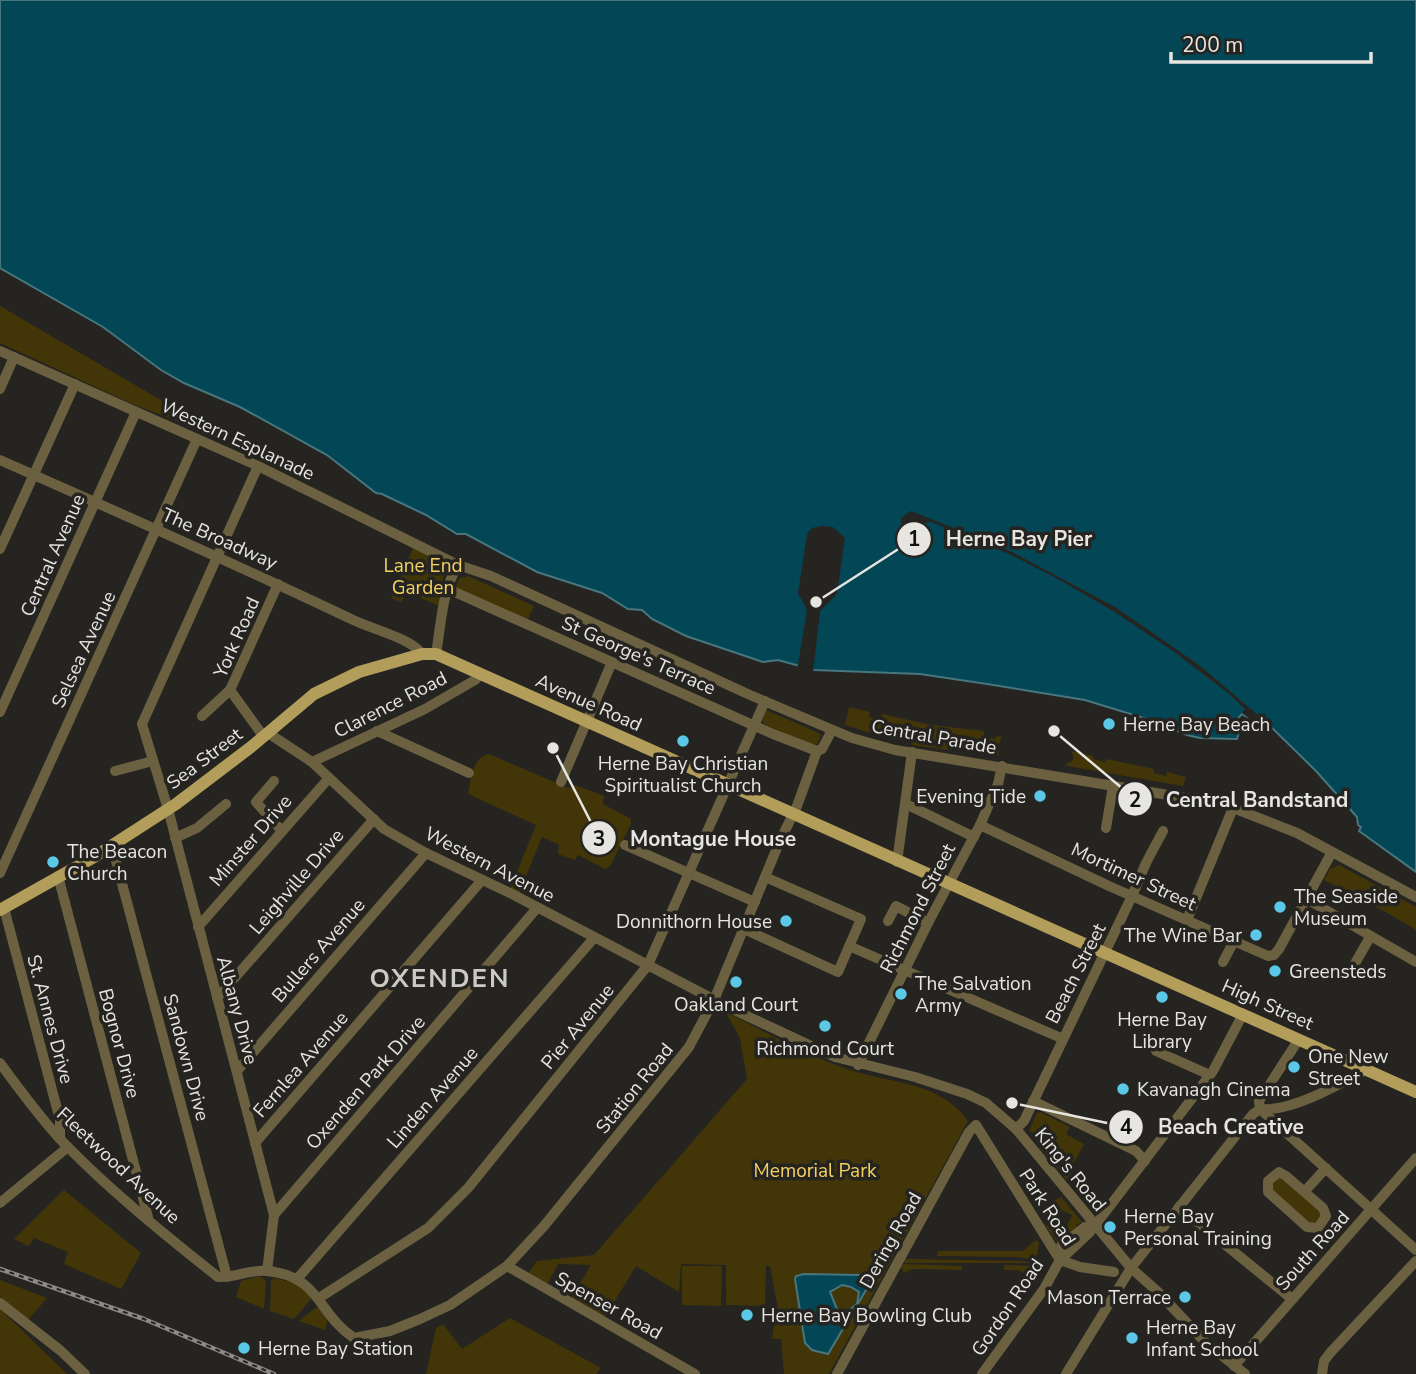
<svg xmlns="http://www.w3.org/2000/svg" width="1416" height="1374" viewBox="0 0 1416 1374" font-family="'Nunito Sans',sans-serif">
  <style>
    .green { fill: #423608 }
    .water { fill: #034655; stroke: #47767f; stroke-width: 2; fill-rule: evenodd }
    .pier { fill: #252420 }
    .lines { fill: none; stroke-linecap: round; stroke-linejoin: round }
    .minor { stroke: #6b6141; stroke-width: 10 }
    .major { stroke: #b29d5a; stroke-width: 12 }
    .rail-casing { stroke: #8b8a87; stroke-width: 4.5 }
    .rail { stroke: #252420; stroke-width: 2; stroke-dasharray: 5; stroke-linecap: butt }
    .poi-dot { fill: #5ac8e6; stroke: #252420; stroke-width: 2.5 }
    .labels { text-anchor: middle; stroke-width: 7; stroke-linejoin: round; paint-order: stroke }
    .street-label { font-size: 19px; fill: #e6e5e2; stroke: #252420 }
    .park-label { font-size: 19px; fill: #f4d261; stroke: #252420 }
    .poi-label { font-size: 19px; fill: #e6e5e2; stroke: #252420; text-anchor: start }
    .district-label { font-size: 26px; font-weight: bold; letter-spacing: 2px; fill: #cbcac5; stroke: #252420 }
    .leader { fill: none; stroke: #e6e5e2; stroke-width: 2.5 }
    .callout-dot { fill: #e6e5e2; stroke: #252420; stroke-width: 2.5 }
    .mark-label { font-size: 21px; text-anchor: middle; font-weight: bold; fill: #111 }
    .callout-label { font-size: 21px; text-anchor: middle; font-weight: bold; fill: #e6e5e2; stroke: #252420; stroke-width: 7; stroke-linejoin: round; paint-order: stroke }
  </style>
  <rect width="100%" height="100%" fill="#252420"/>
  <g class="green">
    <polygon points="0,306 207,427 205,432 135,405 0,343"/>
    <polygon points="413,548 440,561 445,566 439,606 407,592 401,602 391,598"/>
    <polygon points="468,576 534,606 527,621 455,588 460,578"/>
    <path d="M849,707L870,712L869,717L881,720L882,714L931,725L984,731V737L996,739V736L1002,737L998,746L999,755L949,747L948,750L912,745V742C889,739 867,732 845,725Z"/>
    <polygon points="766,710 819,733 821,735 817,744 811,745 766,725 762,721"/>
    <polygon points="1071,751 1093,756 1093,759 1105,762 1106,759 1154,769 1154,773 1166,776 1167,772 1186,777 1183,786 1067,766 1067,763 1071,762 1074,758"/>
    <path d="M489,754L568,788H570L572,784L604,796L603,804L631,819V824L610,866L605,869L578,855L575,860L558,854L559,845L542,837L519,894L510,889L536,825L468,794C471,780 473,756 489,754Z"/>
    <polygon points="1339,865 1416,907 1416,930 1384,911 1324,880 1330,869"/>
    <path d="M725,1011C764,1032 804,1054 847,1069C889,1084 939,1080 968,1121L829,1374H784L781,1339H772L777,1304L770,1266H766L765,1306L726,1305V1265L681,1264L679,1292L636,1266L605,1317L570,1300L591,1265L558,1264L547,1285L528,1274L537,1261L594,1255L747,1079L740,1038Z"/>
    <polygon points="1040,1112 1070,1127 1066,1134 1084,1144 1069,1172 1074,1175 1067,1180 1039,1147 1043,1139 1029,1131 1037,1113"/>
    <polygon points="1279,1176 1317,1206 1323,1217 1312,1226 1270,1188 1270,1183"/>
    <polygon points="64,1190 141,1253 121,1289 64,1264 68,1252 34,1238 29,1246 14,1239"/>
    <polygon points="1061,1197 1082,1222 1076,1225 1077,1229 1058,1243 1044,1224 1064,1233 1072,1215 1048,1204"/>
    <polygon points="1036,1240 1039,1243 1036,1260 1017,1257 937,1256 938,1251 1023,1251"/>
    <polygon points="906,1259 1021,1261 1037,1263 905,1263 904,1261"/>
    <polygon points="904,1264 962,1266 962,1270 913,1269 904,1273 901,1267"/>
    <polygon points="1004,1265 1037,1266 1038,1283 1019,1270 1004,1270"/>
    <polygon points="682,1266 722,1266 721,1306 682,1305"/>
    <polygon points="260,1276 266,1281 264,1309 236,1297 241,1281"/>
    <polygon points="274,1278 295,1283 310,1294 311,1299 294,1319 270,1311 271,1281"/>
    <polygon points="0,1280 47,1298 28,1320 0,1297"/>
    <polygon points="315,1308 320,1308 328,1318 325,1330 299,1321"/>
    <polygon points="0,1309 67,1374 0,1374"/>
    <polygon points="510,1318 601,1368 596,1374 426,1374 436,1328 443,1324 462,1349"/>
  </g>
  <g class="water">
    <polygon points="0,0 1416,0 1416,872 1359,831 1361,827 1358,825 1357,817 1316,771 1265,721 1260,726 1242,714 1231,726 1239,732 1237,739 1200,738 1187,735 1150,720 1085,700 987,684 920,674 814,670 778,660 763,662 686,636 652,619 642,610 628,609 602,593 537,572 466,534 457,534 426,515 382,494 376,493 327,455 240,407 184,383 161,370 103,327 0,268"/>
    <path d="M804,1274L862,1275L869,1280V1285L828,1354L812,1350L805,1343L795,1279L796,1276ZM842,1285L851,1287L859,1292L857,1304L843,1315L839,1314L830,1292Z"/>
  </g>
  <g class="pier">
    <polygon points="911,511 1010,551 1115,607 1199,665 1265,721 1260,726 1242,713 1245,709 1228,693 1173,651 1113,611 1058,579 1009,554 931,522 922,523 915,531 904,529 901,526 901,518"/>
    <polygon points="822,526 833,527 845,538 837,594 820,611 813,673 797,670 807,610 798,593 807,534 812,528"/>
  </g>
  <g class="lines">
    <g class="minor">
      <polyline points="0,351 258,466 458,565 491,576 750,695 852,738 895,750 1223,804 1297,833 1416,897"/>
      <polyline points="0,389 14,357"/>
      <path d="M0,460C118,512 235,564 351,619C371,629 411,638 422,654"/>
      <polyline points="258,466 142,724 168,809 274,1215 267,1271"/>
      <polyline points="0,549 75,384"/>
      <polyline points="448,589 773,734 817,751"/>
      <path d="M436,654C441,625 442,590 458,565"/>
      <polyline points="0,712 136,412"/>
      <polyline points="202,716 230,690"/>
      <polyline points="377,731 469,773"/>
      <polyline points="268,733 312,762 384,829 426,853 512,894 730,1008 835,1057 915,1077 967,1094 986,1103 1016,1129 1131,1268 1157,1291 1205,1342 1245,1374"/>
      <polyline points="264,737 230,690 278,584"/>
      <polyline points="817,751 822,749 832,730"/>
      <polyline points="312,762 425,709 475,680 481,674"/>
      <polyline points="115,771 153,761"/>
      <polyline points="274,781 256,802 281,830"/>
      <polyline points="561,782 612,662"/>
      <polyline points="906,804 974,837"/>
      <polyline points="980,825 1109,886 1268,956 1274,955 1279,949 1332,852"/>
      <polyline points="1106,828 1113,786"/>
      <polyline points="175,838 197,828 226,804"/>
      <polyline points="625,845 755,902"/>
      <polyline points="112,846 227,1277"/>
      <polyline points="897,862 912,752"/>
      <polyline points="0,873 197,439"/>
      <polyline points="58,876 148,1217"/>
      <polyline points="1305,898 1416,962"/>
      <polyline points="4,908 60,1120 60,1139"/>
      <polyline points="1187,920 1233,808"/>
      <polyline points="888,921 896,906 928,923"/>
      <polyline points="198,927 329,778"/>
      <polyline points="744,929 838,972 861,919 765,877"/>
      <polyline points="849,946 1061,1038"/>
      <polyline points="1223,962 1234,941"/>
      <polyline points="1349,974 1370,937"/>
      <polyline points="217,998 374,819"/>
      <polyline points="1156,1051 1210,1075"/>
      <path d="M0,1063C19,1089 38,1115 60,1139C107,1188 165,1235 218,1277C235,1278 250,1269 267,1271C321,1276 317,1314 354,1338L390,1331L420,1319L450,1305L507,1266L544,1226L689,1047L714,1000L779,843L797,806L817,751"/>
      <polyline points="858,1065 928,923 980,825 998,784 1002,766"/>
      <polyline points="237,1071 426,853"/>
      <polyline points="1033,1101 1136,1151 1145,1161"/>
      <polyline points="1260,1109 1416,1250"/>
      <polyline points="1260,1109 1259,1101 1299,1039"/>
      <path d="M1261,1109C1292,1112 1340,1084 1367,1069"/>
      <polyline points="1016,1129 1024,1121 1132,896 1146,863 1163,831"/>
      <polyline points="255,1143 482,880"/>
      <polygon points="1279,1172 1286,1176 1323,1208 1326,1216 1318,1228 1307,1227 1268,1192 1268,1181"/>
      <polyline points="1305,1191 1326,1168"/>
      <polyline points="0,1203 68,1147"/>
      <polyline points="1179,1207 1292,1299"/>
      <polyline points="274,1215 537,908"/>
      <polyline points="1060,1260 1061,1246 1085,1227 1094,1225"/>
      <polyline points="507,1266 695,1374"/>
      <polyline points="297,1279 594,938"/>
      <polyline points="319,1298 428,1228 468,1188 648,965 765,701"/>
      <polyline points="0,1303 61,1351 85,1374"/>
      <polyline points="1234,1366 1416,1158"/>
      <polyline points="837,1374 969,1132 976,1125 1060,1260 1080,1267 1114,1272"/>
      <polyline points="982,1374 1044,1289 1060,1260 1090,1232 1213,1071 1243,1014"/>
      <polyline points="1066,1374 1131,1268 1253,1114 1260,1109"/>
      <polyline points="1322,1374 1324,1361 1330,1353 1416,1261"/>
    </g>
    <polyline class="major" points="0,910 94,857 176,804 251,747 314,694 359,672 422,654 436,654 1416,1092"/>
    <defs>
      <polyline id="rail" points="0,1269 144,1319 274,1374"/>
    </defs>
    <use href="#rail" class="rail-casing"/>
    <use href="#rail" class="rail"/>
  </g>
  <g class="poi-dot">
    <circle cx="1109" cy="724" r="7"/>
    <circle cx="683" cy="741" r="7"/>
    <circle cx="1040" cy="796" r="7"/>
    <circle cx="53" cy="862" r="7"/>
    <circle cx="1280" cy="907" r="7"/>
    <circle cx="786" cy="921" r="7"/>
    <circle cx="1256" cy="935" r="7"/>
    <circle cx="1275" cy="971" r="7"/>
    <circle cx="736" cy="982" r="7"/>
    <circle cx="901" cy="994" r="7"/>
    <circle cx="1162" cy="997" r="7"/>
    <circle cx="825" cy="1026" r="7"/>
    <circle cx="1294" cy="1067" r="7"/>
    <circle cx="1123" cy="1089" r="7"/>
    <circle cx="1110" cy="1227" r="7"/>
    <circle cx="1185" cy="1297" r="7"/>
    <circle cx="747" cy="1315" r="7"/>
    <circle cx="1132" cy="1338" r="7"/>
    <circle cx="244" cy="1348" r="7"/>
  </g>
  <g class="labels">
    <g class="street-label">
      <text transform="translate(238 439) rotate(25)" y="7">Western Esplanade</text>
      <text transform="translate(220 538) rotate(24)" y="7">The Broadway</text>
      <text transform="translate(52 555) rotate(-66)" y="7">Central Avenue</text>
      <text transform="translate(236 637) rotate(-66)" y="7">York Road</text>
      <text transform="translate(83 649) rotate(-65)" y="7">Selsea Avenue</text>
      <text transform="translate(639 655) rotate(24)" y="7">St George's Terrace</text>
      <text transform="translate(589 702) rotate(24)" y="7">Avenue Road</text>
      <text transform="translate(390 704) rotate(-27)" y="7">Clarence Road</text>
      <text transform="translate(934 736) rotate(10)" y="7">Central Parade</text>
      <text transform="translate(204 758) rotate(-37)" y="7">Sea Street</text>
      <text transform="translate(250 840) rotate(-49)" y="7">Minster Drive</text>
      <text transform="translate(490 864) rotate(27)" y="7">Western Avenue</text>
      <text transform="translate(1134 876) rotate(25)" y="7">Mortimer Street</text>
      <text transform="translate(296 881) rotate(-49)" y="7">Leighville Drive</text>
      <text transform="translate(917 908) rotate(-63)" y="7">Richmond Street</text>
      <text transform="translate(318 950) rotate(-49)" y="7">Bullers Avenue</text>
      <text transform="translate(1075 973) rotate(-63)" y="7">Beach Street</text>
      <text transform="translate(1268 1004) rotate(24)" y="7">High Street</text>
      <text transform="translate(238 1010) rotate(75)" y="7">Albany Drive</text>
      <text transform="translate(51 1019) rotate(75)" y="7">St. Annes Drive</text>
      <text transform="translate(577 1026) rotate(-51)" y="7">Pier Avenue</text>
      <text transform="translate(120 1043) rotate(75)" y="7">Bognor Drive</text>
      <text transform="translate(187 1057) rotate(75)" y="7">Sandown Drive</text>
      <text transform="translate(300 1064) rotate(-49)" y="7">Fernlea Avenue</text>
      <text transform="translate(365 1082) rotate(-49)" y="7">Oxenden Park Drive</text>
      <text transform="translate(634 1088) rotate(-51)" y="7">Station Road</text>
      <text transform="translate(432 1097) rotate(-49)" y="7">Linden Avenue</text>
      <text transform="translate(119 1165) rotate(43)" y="7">Fleetwood Avenue</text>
      <text transform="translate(1071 1169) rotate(51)" y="7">King's Road</text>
      <text transform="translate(1048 1207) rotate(57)" y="7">Park Road</text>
      <text transform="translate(890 1240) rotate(-61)" y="7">Dering Road</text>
      <text transform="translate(1312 1250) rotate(-48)" y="7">South Road</text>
      <text transform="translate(609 1305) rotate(29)" y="7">Spenser Road</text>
      <text transform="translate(1007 1307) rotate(-56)" y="7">Gordon Road</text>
    </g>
    <g class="park-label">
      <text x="423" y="572">Lane End<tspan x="423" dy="22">Garden</tspan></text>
      <text x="815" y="1177">Memorial Park</text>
    </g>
    <g class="poi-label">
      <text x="1123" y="731">Herne Bay Beach</text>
      <text x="683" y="770" text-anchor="middle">Herne Bay Christian<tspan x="683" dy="22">Spiritualist Church</tspan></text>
      <text x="1026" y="803" text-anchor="end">Evening Tide</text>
      <text x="67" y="858">The Beacon<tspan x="67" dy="22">Church</tspan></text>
      <text x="1294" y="903">The Seaside<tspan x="1294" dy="22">Museum</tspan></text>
      <text x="772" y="928" text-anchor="end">Donnithorn House</text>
      <text x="1242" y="942" text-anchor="end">The Wine Bar</text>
      <text x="1289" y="978">Greensteds</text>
      <text x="915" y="990">The Salvation<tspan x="915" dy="22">Army</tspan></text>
      <text x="736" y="1011" text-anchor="middle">Oakland Court</text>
      <text x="1162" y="1026" text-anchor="middle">Herne Bay<tspan x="1162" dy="22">Library</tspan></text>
      <text x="825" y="1055" text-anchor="middle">Richmond Court</text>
      <text x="1308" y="1063">One New<tspan x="1308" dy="22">Street</tspan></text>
      <text x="1137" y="1096">Kavanagh Cinema</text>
      <text x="1124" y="1223">Herne Bay<tspan x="1124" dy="22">Personal Training</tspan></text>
      <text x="1171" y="1304" text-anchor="end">Mason Terrace</text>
      <text x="761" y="1322">Herne Bay Bowling Club</text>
      <text x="1146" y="1334">Herne Bay<tspan x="1146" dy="22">Infant School</tspan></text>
      <text x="258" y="1355">Herne Bay Station</text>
    </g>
    <g class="district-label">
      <text x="440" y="987">OXENDEN</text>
    </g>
  </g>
  <path class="leader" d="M816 602L914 539M1054 731L1135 799M553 748L599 838M1012 1103L1126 1127"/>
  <g class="callout-dot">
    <circle cx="816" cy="602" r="7"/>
    <circle cx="1054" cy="731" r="7"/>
    <circle cx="553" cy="748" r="7"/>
    <circle cx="1012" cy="1103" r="7"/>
    <circle cx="914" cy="539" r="18"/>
    <circle cx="1135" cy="799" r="18"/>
    <circle cx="599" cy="838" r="18"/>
    <circle cx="1126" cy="1127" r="18"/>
  </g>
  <g class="mark-label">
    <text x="914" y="546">1</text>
    <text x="1135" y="807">2</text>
    <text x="599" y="846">3</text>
    <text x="1126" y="1134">4</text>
  </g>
  <g class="callout-label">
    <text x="1019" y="546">Herne Bay Pier</text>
    <text x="1257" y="807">Central Bandstand</text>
    <text x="713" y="846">Montague House</text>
    <text x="1231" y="1134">Beach Creative</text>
  </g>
  <path d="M1171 52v10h200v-10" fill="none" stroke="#e6e5e2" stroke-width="3.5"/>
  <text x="1182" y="52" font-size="21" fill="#e6e5e2" stroke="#252420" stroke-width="5" paint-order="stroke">200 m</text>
</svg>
